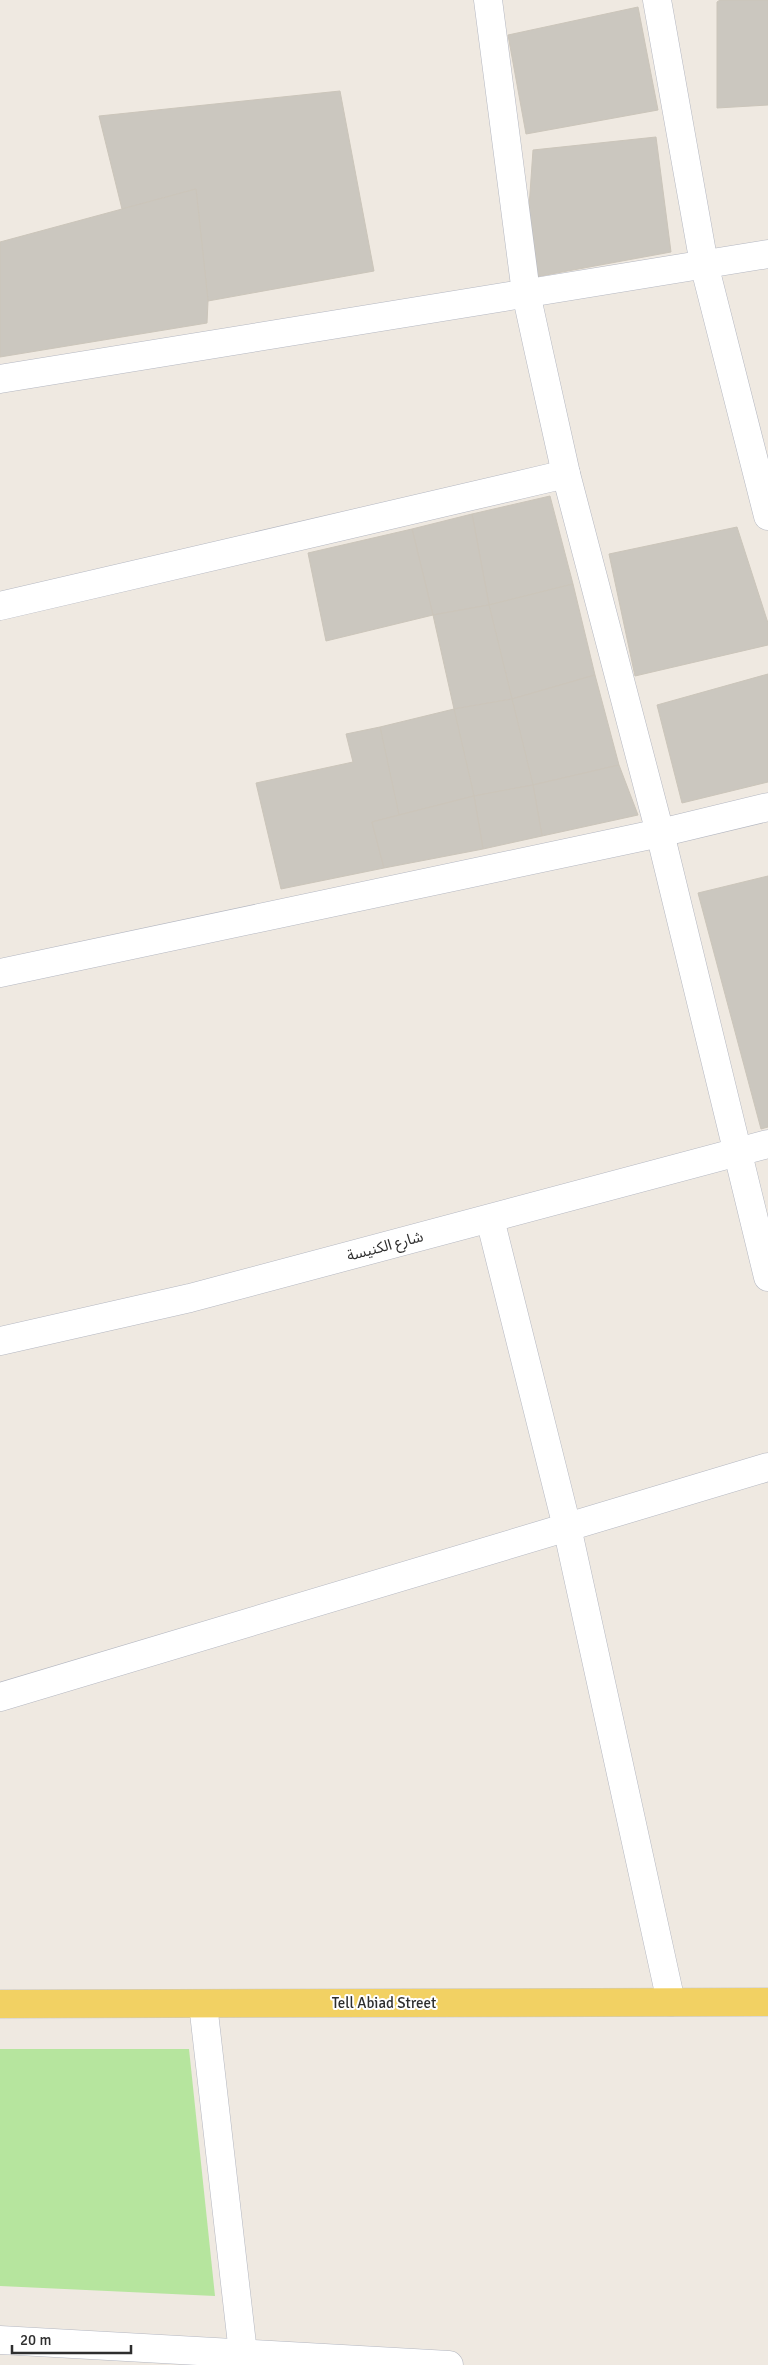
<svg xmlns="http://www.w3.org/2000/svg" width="768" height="2365" viewBox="0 0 768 2365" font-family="Signika,'Noto Sans Arabic',sans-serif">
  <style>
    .green { fill: #b6e59e }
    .building { fill: #cbc7bf; stroke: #cbc5ba }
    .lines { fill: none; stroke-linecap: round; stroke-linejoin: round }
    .minor-casing { stroke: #b4b7c1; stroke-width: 29 }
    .major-casing { stroke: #c9c9c9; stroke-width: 29 }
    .minor { stroke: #fff; stroke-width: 28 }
    .major { stroke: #f2d163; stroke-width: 28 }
    .labels { text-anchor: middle; stroke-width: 4; stroke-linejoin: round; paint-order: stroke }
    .street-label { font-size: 15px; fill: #2e2e2e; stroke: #fff }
  </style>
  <rect width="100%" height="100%" fill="#efe9e1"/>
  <polygon class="green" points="0,2049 189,2049 215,2296 0,2286"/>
  <g class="building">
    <polygon points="720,0 768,0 768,105 717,108 717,2"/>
    <polygon points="638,7 658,110 526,134 508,35"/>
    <polygon points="340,91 374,271 208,301 196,189 122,209 99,116"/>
    <polygon points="656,137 671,252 524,279 533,150"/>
    <polygon points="196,189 208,301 207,323 0,357 0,242"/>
    <polygon points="550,496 573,584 489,605 472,514"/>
    <polygon points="472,514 489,605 433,615 412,529"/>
    <polygon points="737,527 768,623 768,645 635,676 609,554"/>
    <polygon points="412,529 433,615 326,641 308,553"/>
    <polygon points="573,584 595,675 512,699 489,605"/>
    <polygon points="489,605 512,699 454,709 433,615"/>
    <polygon points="768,674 768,782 682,803 657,705"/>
    <polygon points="595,675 619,765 533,785 512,699"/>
    <polygon points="512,699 533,785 474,796 454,709"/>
    <polygon points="454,709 474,796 399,815 380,727"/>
    <polygon points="380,727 399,815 372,822 384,868 281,889 256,783 353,762 346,734"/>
    <polygon points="619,765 638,815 542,836 533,785"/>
    <polygon points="533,785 542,836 483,849 474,796"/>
    <polygon points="474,796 483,849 384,868 372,822"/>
    <polygon points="768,876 768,1127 761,1129 698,893"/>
  </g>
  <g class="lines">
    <defs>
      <g id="minor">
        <polyline points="488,0 526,293 538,348 566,474 660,833 768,1277"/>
        <polyline points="657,0 704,264 768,516"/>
        <polyline points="0,379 768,254"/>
        <polyline points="0,606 566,474"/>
        <polyline points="0,973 660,833 768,807"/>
        <polyline points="490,1219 567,1527 671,2002"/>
        <polyline points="0,1341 190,1298 768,1144"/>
        <polyline points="0,1697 768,1467"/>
        <polyline points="203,2004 243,2353"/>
        <polyline points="0,2340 449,2365"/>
      </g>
      <polyline id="major" points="0,2004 768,2002"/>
    </defs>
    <use href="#minor" class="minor-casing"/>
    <use href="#major" class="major-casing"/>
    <use href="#minor" class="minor"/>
    <use href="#major" class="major"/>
  </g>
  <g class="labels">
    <g class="street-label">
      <text transform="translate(385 1246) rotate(-15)" y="5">شارع الكنيسة</text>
      <text x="384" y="2008">Tell Abiad Street</text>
    </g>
  </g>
  <path d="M12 2345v8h119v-8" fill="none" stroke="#2e2e2e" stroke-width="2.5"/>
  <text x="20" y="2345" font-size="15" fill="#2e2e2e" stroke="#ffffff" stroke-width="4" paint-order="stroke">20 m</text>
</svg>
